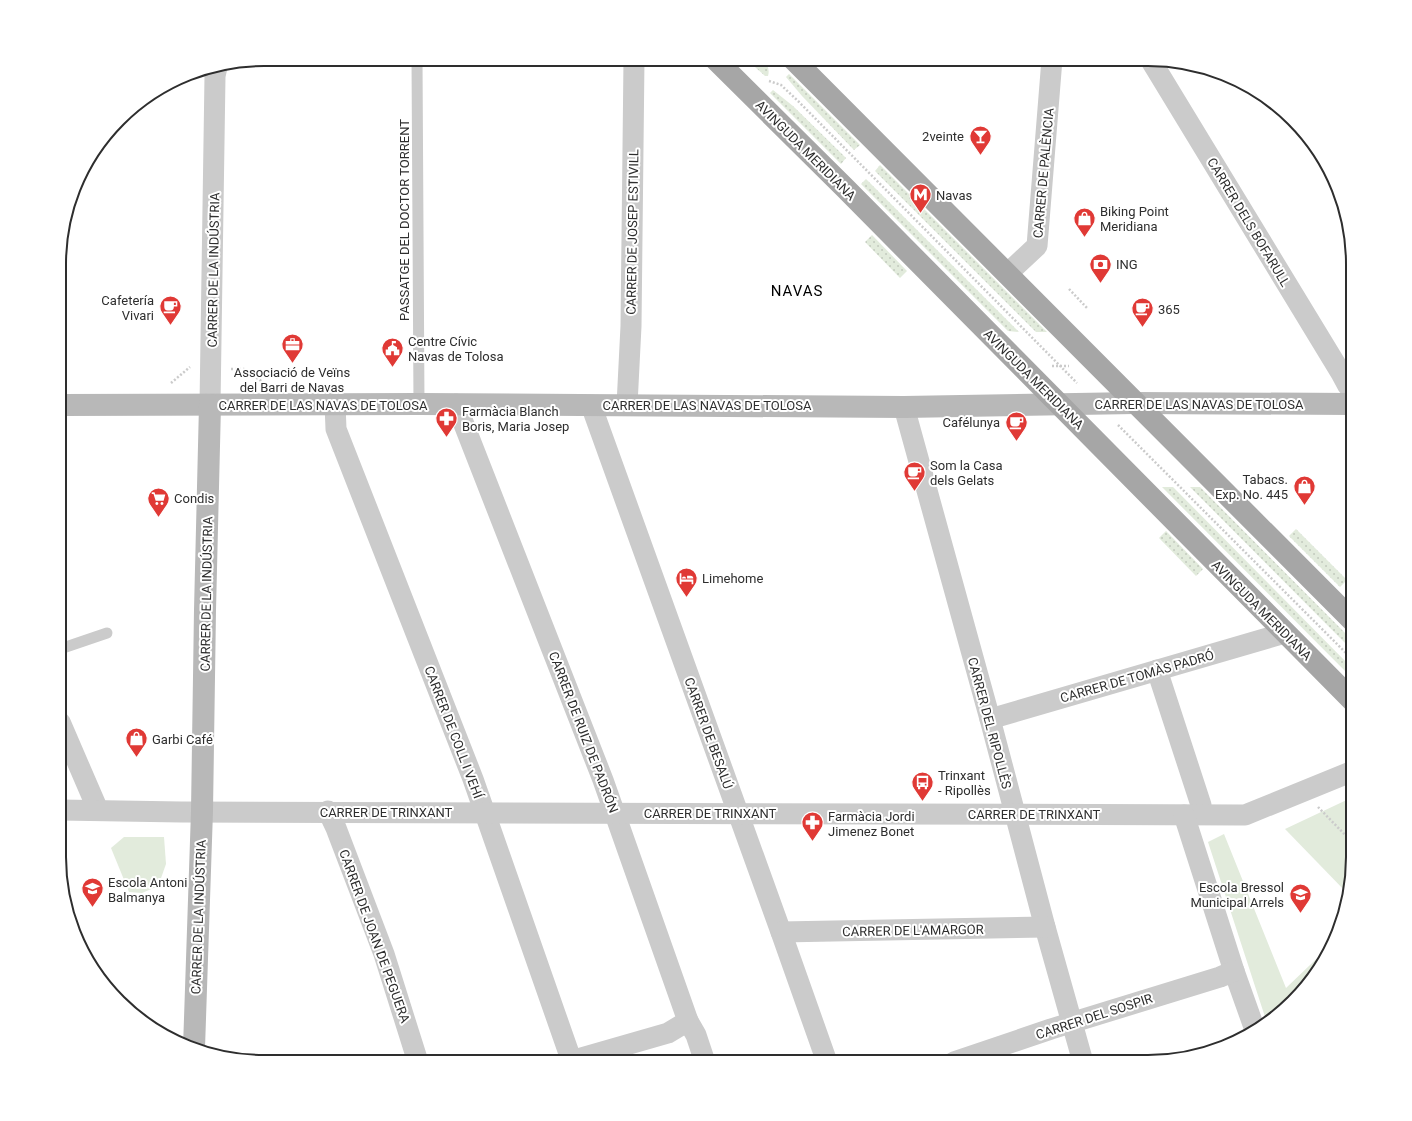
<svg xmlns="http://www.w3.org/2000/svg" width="1412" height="1121" viewBox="0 0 1412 1121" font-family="Roboto,sans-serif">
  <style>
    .grass { fill: url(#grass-dots) }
    .park { fill: #e2ebdc }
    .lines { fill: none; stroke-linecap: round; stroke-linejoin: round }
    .path { stroke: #cbcbcb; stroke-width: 2.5; stroke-dasharray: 2 2; stroke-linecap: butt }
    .lane { stroke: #cbcbcb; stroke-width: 11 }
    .street { stroke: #cbcbcb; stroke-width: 21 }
    .secondary { stroke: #b8b8b8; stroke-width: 22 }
    .primary { stroke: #a6a6a6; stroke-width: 22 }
    .labels { text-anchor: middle; stroke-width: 4; stroke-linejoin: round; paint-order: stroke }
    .poi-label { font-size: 13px; fill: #2e2e2e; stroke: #fff; text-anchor: start }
    .street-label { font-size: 13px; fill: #2e2e2e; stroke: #fff }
    .quarter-label { font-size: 15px; letter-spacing: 1px; fill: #000; stroke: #fff }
    .rim { fill: none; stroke: #2e2e2e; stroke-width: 2 }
  </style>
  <defs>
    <pattern id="grass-dots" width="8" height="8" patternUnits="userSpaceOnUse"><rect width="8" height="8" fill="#e2ebdc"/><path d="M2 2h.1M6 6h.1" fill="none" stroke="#c2cabd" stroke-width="1.8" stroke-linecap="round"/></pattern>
  </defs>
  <rect width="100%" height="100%" fill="#fff"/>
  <g class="grass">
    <path d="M746,59H763C767,64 770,69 768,76H765Z"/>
    <polygon points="789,74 860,145 854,150 802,96 786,77"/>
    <polygon points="773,90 793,106 846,158 841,164 770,93"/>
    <polygon points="880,165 1047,332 1036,332 875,171"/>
    <polygon points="866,179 1019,332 1008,331 861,184"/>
    <polygon points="872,235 907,271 900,278 865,242"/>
    <polygon points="1162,487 1173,487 1353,669 1353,679"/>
    <polygon points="1190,487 1200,487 1353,641 1353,651"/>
    <polygon points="1296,529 1347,580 1340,587 1289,536"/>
    <polygon points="1166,531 1203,569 1196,576 1159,538"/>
  </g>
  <g class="park">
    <polygon points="1353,797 1353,871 1347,893 1285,829"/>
    <polygon points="1224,834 1286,988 1334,942 1302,992 1273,1020 1267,1023 1208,842"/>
    <polygon points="124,837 164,837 166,864 160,881 156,887 142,893 129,892 111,848"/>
  </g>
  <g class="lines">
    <g class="path">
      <polyline points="769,81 781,85 798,101 1077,383"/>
      <polyline points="1069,289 1087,308"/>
      <polyline points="1052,366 1069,366"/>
      <polyline points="231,369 244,369 264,383"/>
      <polyline points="171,383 190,367"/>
      <polyline points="1118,425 1353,660"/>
      <polyline points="1318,807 1353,843"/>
    </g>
    <g class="lane">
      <polyline points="417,59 419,404"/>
      <polyline points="60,649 107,633"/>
    </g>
    <g class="street">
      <polyline points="1150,59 1341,373 1348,386"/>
      <polyline points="1007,274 1037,246 1052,59"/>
      <polyline points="335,404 336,429 473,779 572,1062"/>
      <polyline points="456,404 603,780 688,1021 696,1035 705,1062"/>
      <polyline points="210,405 215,76 217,67"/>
      <polyline points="591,405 781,932 827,1062"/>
      <polyline points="627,405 631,326 634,59"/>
      <polyline points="904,407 990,719 1045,927 1083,1062"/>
      <polyline points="1157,670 1201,805"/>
      <polyline points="990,719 1285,633"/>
      <polyline points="60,722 98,810"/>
      <polyline points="60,810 181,812 1245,815 1353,771"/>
      <polyline points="328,811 336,828 384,954 418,1062"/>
      <polyline points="1184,815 1234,971 1255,1030"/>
      <polyline points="781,932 1045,927"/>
      <polyline points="567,1062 668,1033 688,1021"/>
      <polyline points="954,1062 1051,1029 1220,977 1234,971"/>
    </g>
    <g class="secondary">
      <polyline points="60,405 419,404 904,407 1135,403 1353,404"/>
      <polyline points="194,1048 202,811 205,610 210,405"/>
    </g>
    <g class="primary">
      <polyline points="715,59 845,188 1353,701"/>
      <polyline points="793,59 1353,621"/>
    </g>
  </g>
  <defs>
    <symbol id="bar-pin" viewBox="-11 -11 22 30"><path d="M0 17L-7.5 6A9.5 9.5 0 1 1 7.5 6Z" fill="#e03935" stroke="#fff"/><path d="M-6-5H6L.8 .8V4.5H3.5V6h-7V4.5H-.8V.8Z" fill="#fff"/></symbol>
    <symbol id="metro-pin" viewBox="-11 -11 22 30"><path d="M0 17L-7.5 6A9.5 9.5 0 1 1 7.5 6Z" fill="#e03935" stroke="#fff"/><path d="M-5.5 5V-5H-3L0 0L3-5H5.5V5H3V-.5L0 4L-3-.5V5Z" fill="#fff"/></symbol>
    <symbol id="shop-pin" viewBox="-11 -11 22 30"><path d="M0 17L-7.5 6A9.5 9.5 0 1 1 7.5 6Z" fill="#e03935" stroke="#fff"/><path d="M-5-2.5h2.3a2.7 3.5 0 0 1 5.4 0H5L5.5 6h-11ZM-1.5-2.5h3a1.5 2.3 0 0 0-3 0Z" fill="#fff"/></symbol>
    <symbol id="bank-pin" viewBox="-11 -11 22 30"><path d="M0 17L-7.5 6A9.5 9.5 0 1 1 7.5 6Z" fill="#e03935" stroke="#fff"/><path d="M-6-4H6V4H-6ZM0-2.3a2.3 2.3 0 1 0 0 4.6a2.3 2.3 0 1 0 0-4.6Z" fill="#fff"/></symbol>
    <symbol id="cafe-pin" viewBox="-11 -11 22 30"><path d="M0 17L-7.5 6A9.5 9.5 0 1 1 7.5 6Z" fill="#e03935" stroke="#fff"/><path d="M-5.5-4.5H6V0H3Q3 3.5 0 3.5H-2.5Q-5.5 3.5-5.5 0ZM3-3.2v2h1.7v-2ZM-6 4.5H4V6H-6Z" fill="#fff"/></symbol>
    <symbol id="office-pin" viewBox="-11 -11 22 30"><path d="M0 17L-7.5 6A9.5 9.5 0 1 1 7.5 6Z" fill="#e03935" stroke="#fff"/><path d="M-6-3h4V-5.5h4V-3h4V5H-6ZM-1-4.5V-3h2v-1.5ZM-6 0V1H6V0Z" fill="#fff"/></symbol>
    <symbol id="civic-pin" viewBox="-11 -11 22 30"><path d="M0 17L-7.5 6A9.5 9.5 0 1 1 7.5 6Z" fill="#e03935" stroke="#fff"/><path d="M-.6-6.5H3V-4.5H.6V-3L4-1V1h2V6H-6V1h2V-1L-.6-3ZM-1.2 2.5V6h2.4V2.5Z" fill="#fff"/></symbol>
    <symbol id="pharmacy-pin" viewBox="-11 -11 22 30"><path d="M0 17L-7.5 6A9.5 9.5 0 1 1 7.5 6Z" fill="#e03935" stroke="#fff"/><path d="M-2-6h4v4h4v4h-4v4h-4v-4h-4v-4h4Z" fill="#fff"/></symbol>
    <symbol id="supermarket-pin" viewBox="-11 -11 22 30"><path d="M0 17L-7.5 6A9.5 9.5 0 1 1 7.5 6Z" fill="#e03935" stroke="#fff"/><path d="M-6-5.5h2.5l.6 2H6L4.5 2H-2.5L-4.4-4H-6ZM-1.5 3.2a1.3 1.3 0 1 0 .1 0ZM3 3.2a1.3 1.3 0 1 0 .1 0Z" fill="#fff"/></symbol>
    <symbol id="hotel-pin" viewBox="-11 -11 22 30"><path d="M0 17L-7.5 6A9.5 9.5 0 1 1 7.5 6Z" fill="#e03935" stroke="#fff"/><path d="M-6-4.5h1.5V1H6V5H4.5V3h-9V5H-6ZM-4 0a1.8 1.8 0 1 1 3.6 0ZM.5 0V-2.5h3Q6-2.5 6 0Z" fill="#fff"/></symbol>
    <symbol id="bus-pin" viewBox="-11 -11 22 30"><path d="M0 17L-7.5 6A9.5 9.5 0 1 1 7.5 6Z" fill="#e03935" stroke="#fff"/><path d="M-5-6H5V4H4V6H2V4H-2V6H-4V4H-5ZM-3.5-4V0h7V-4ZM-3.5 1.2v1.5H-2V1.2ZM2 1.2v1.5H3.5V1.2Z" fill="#fff"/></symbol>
    <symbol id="school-pin" viewBox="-11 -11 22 30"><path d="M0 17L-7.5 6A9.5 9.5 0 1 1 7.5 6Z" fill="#e03935" stroke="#fff"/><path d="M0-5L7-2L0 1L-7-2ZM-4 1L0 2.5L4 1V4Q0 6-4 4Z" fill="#fff"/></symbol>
  </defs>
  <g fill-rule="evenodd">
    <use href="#bar-pin" x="968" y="124" width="25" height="34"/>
    <use href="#metro-pin" x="908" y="182" width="25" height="34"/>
    <use href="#shop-pin" x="1072" y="206" width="25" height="34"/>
    <use href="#bank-pin" x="1088" y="252" width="25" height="34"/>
    <use href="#cafe-pin" x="158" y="294" width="25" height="34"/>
    <use href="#cafe-pin" x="1130" y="296" width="25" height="34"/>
    <use href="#office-pin" x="280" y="332" width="25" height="34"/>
    <use href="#civic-pin" x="380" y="336" width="25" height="34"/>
    <use href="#pharmacy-pin" x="434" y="406" width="25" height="34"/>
    <use href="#cafe-pin" x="1004" y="410" width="25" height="34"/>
    <use href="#cafe-pin" x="902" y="460" width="25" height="34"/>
    <use href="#shop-pin" x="1292" y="474" width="25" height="34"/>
    <use href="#supermarket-pin" x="146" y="486" width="25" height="34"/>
    <use href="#hotel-pin" x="674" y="566" width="25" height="34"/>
    <use href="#shop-pin" x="124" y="726" width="25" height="34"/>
    <use href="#bus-pin" x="910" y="770" width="25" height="34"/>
    <use href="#pharmacy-pin" x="800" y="810" width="25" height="34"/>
    <use href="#school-pin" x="80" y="876" width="25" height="34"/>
    <use href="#school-pin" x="1288" y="882" width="25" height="34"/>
  </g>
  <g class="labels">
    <g class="poi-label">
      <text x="964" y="141" text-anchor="end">2veinte</text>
      <text x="936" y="200">Navas</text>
      <text x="1100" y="216">Biking Point<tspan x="1100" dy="15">Meridiana</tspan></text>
      <text x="1116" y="269">ING</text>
      <text x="154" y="305" text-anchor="end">Cafetería<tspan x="154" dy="15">Vivari</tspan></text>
      <text x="1158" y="314">365</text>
      <text x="408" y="346">Centre Cívic<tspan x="408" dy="15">Navas de Tolosa</tspan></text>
      <text x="292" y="377" text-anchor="middle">Associació de Veïns<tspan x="292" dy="15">del Barri de Navas</tspan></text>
      <text x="462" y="416">Farmàcia Blanch<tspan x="462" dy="15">Boris, Maria Josep</tspan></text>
      <text x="1000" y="427" text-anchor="end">Cafélunya</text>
      <text x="930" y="470">Som la Casa<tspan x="930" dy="15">dels Gelats</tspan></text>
      <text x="1288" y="484" text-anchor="end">Tabacs.<tspan x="1288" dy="15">Exp. No. 445</tspan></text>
      <text x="174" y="503">Condis</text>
      <text x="702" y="583">Limehome</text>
      <text x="152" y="744">Garbi Café</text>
      <text x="938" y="780">Trinxant<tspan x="938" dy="15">- Ripollès</tspan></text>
      <text x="828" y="821">Farmàcia Jordi<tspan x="828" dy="15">Jimenez Bonet</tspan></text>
      <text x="108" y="887">Escola Antoni<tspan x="108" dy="15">Balmanya</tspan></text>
      <text x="1284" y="892" text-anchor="end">Escola Bressol<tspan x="1284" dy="15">Municipal Arrels</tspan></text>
    </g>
    <g class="street-label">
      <text transform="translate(806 150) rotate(45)" y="5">AVINGUDA MERIDIANA</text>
      <text transform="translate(1043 173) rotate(-85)" y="5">CARRER DE PALÈNCIA</text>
      <text transform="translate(404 220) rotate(-90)" y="5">PASSATGE DEL DOCTOR TORRENT</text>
      <text transform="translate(1249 222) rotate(59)" y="5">CARRER DELS BOFARULL</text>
      <text transform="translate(632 232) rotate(-89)" y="5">CARRER DE JOSEP ESTIVILL</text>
      <text transform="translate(213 270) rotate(-89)" y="5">CARRER DE LA INDÚSTRIA</text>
      <text transform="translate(1034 379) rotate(45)" y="5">AVINGUDA MERIDIANA</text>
      <text x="1199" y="409">CARRER DE LAS NAVAS DE TOLOSA</text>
      <text x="323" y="410">CARRER DE LAS NAVAS DE TOLOSA</text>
      <text x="707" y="410">CARRER DE LAS NAVAS DE TOLOSA</text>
      <text transform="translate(206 594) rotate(-89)" y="5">CARRER DE LA INDÚSTRIA</text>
      <text transform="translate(1262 610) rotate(45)" y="5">AVINGUDA MERIDIANA</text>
      <text transform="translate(1137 676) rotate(-16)" y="5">CARRER DE TOMÀS PADRÓ</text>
      <text transform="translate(990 723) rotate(75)" y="5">CARRER DEL RIPOLLÈS</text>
      <text transform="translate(454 732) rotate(69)" y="5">CARRER DE COLL I VEHÍ</text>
      <text transform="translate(584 732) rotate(69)" y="5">CARRER DE RUIZ DE PADRÓN</text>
      <text transform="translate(709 733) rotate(70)" y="5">CARRER DE BESALÚ</text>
      <text x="386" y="817">CARRER DE TRINXANT</text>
      <text x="710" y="818">CARRER DE TRINXANT</text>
      <text x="1034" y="819">CARRER DE TRINXANT</text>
      <text transform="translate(198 917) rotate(-88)" y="5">CARRER DE LA INDÚSTRIA</text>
      <text transform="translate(913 930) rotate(-1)" y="5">CARRER DE L'AMARGOR</text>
      <text transform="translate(375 936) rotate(70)" y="5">CARRER DE JOAN DE PEGUERA</text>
      <text transform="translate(1094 1016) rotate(-18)" y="5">CARRER DEL SOSPIR</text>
    </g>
    <g class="quarter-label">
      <text x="797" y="296">NAVAS</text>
    </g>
  </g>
  <path d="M0 0H1412V1121H0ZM264 66H1148A198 198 0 0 1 1346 264V857A198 198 0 0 1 1148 1055H264A198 198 0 0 1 66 857V264A198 198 0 0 1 264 66Z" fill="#fff" fill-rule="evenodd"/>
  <path class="rim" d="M264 66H1148A198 198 0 0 1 1346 264V857A198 198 0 0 1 1148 1055H264A198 198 0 0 1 66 857V264A198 198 0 0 1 264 66Z"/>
</svg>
